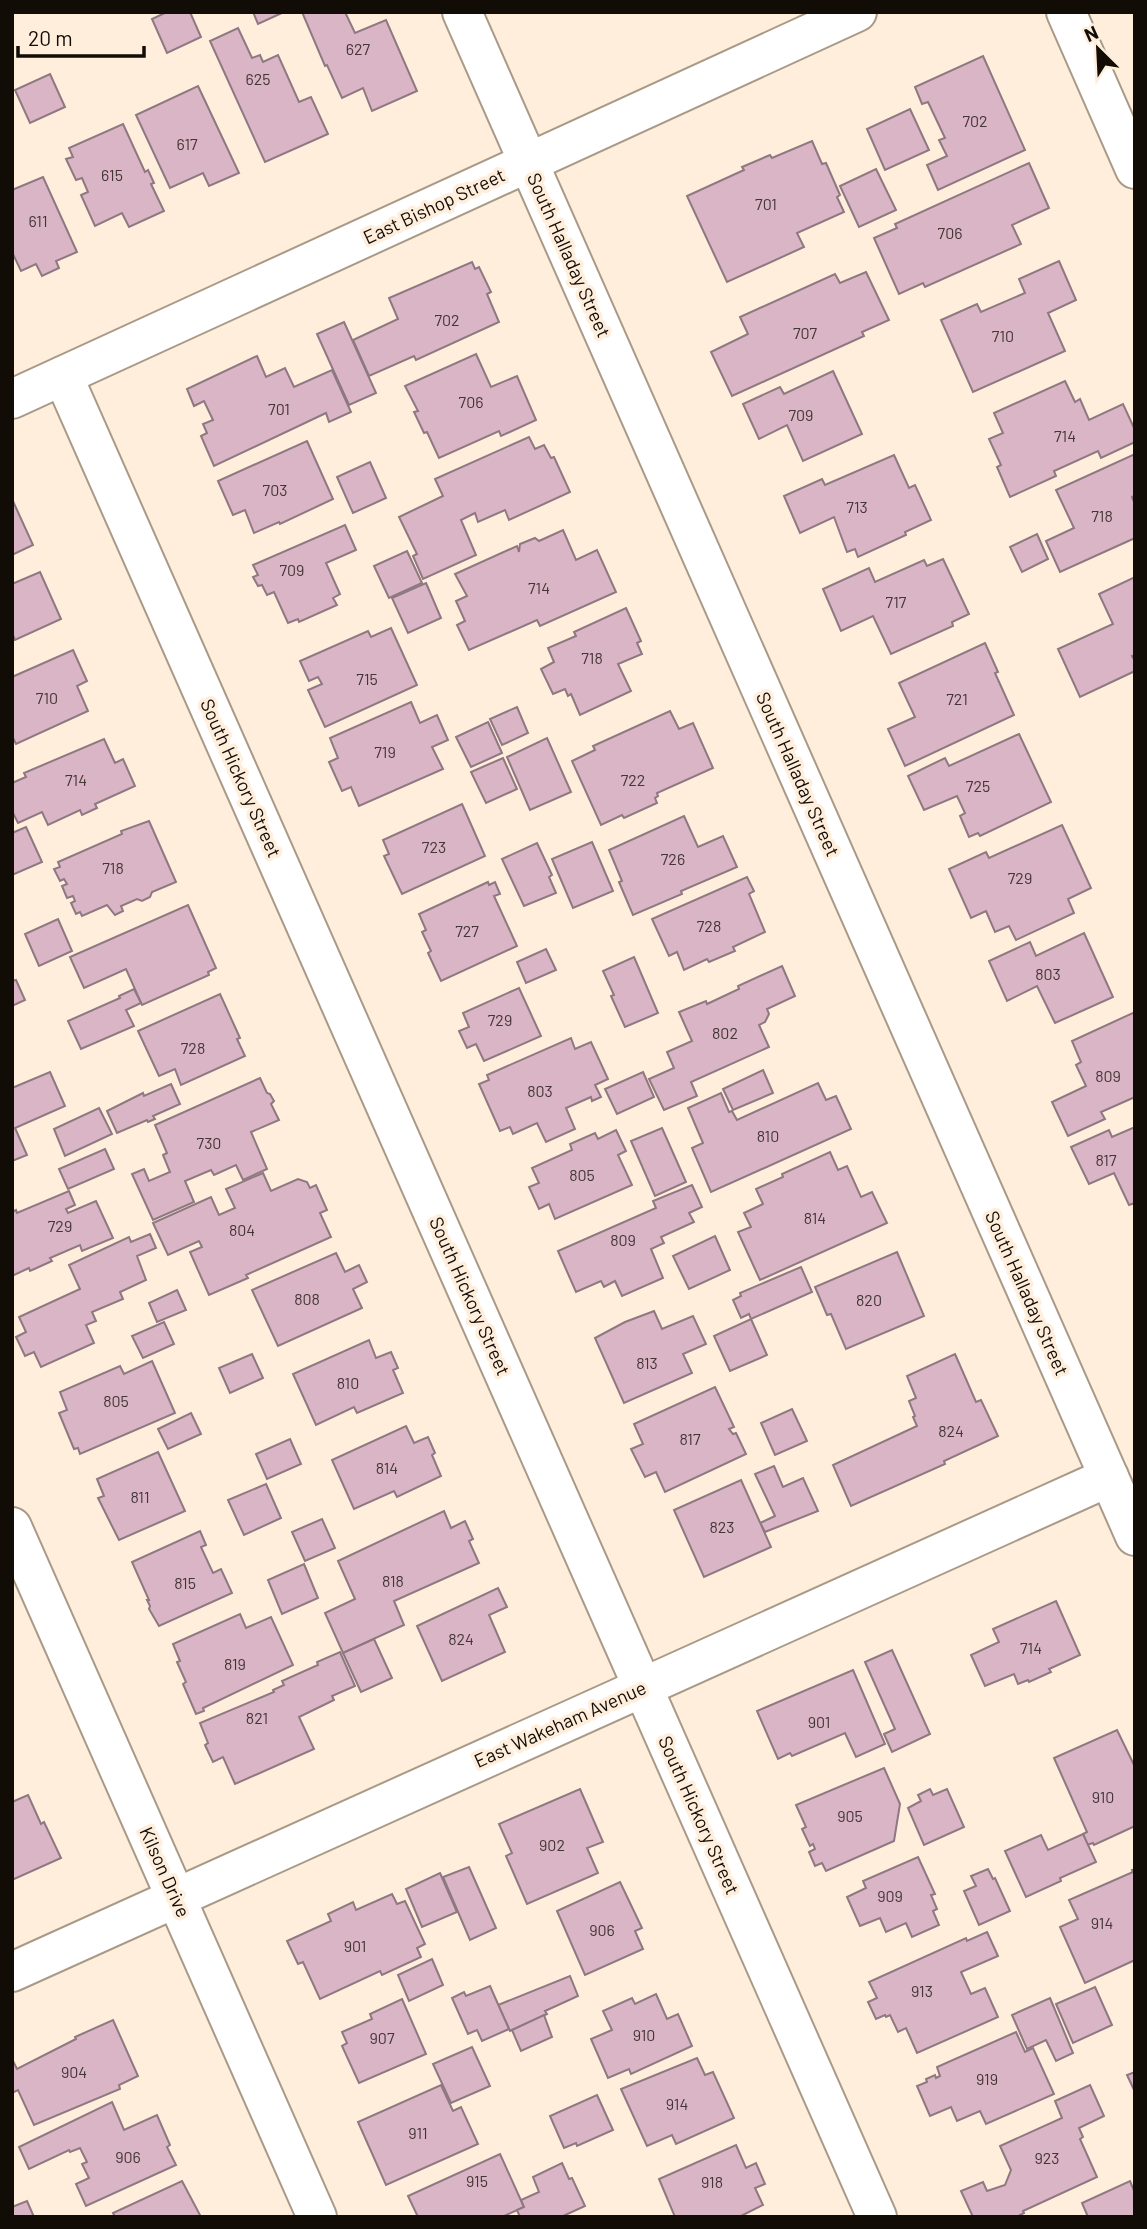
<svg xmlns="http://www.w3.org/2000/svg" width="1147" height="2229" viewBox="0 0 1147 2229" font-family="Barlow,sans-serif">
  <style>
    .building { fill: #dab5c5; stroke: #8e7881; stroke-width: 2 }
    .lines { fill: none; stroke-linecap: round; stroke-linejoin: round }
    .street-casing { stroke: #a99a88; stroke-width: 42 }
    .secondary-casing { stroke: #a99a88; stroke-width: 42 }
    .street { stroke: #fff; stroke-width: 38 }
    .secondary { stroke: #fff; stroke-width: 38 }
    .labels { text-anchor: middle; stroke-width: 7; stroke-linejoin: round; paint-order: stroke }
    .number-label { font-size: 16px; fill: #443636 }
    .street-label { font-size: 19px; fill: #120c06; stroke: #ffeedb }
  </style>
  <rect width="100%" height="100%" fill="#ffeedb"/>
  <g class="building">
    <polygon points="167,12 190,12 201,37 167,53 152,19"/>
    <polygon points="253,12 284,12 258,24"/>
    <polygon points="302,12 345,12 355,33 386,20 417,91 372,111 363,88 342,98 327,65 325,66"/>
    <polygon points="238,28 252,58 260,55 263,62 278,55 299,102 311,97 328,134 265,162 210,41"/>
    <polygon points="983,56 1025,150 938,190 927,165 947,156 939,140 945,138 928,102 922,104 915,87"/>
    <polygon points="50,74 65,107 30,123 15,90"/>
    <polygon points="198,86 239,173 209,186 203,173 170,188 136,115"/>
    <polygon points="910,109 929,150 885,170 867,129"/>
    <polygon points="123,124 145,172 148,170 154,183 151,184 164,211 129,227 122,213 95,226 81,195 88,192 82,178 76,180 66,159 73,157 69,148"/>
    <polygon points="812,141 822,164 826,163 840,195 837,197 844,212 797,233 804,247 727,282 687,196 744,170 742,167 770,155 772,158"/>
    <polygon points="1029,163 1049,208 1012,225 1021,244 925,287 923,283 899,294 874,238 897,228 895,224"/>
    <polygon points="876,169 896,210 859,227 840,186"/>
    <polygon points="43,177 77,252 56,261 59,268 42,276 36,264 21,271 12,252 12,190"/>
    <polygon points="1059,261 1076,300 1048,313 1065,351 973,392 941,320 977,304 981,312 1025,293 1019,279"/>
    <polygon points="472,262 475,269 479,267 491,292 487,294 499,322 416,360 414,356 369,376 353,340 398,319 389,298"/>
    <polygon points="866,272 889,320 862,332 864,336 732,396 711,352 748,334 740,317 835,274 840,283"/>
    <polygon points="344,322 376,393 349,405 317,334"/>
    <polygon points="476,354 491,387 517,376 536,420 501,436 499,431 439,458 427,432 424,433 414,412 418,411 405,386"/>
    <polygon points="257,356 266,377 285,368 294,387 332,370 351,412 329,422 326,413 214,466 201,436 207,433 203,424 213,420 204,401 194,406 187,389"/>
    <polygon points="833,371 862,434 803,461 787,425 759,439 743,404 780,387 784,394"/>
    <polygon points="1065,381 1075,402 1080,399 1089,420 1123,404 1135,430 1135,442 1101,458 1098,451 1054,471 1056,476 1010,497 997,467 1001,465 989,439 1003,433 994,413"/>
    <polygon points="529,437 535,449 544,445 551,458 554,457 570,492 509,520 505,510 478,522 475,513 461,520 476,555 423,579 413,556 417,554 399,517 443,496 435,479"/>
    <polygon points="307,441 333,499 280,524 279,522 254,533 245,510 233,515 218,481"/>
    <polygon points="1135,454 1135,495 1132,497 1135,504 1135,538 1060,572 1046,541 1074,528 1056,490"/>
    <polygon points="894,455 909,488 915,485 931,520 905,532 906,535 858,557 855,549 847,552 834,517 800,533 784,496 822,479 825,485"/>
    <polygon points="370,462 386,498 353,513 337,477"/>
    <polygon points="12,499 33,545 12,555"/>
    <polygon points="345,525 356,550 326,563 340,594 333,598 337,605 299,622 298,619 288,623 274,592 267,595 262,585 258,586 253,577 258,575 253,565"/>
    <polygon points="563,530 576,560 597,550 616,592 540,626 537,620 469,650 457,625 465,621 456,601 467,596 455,574 517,546 519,552 520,544 535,538 539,541"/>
    <polygon points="1037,534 1048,559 1022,572 1010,547"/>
    <polygon points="407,551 422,583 389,598 374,566"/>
    <polygon points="943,559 969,614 952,622 953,626 891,654 873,616 841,631 823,589 869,568 875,582 924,560 927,566"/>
    <polygon points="40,572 61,619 15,640 12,633 12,584"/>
    <polygon points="1135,577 1135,655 1132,656 1135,661 1135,671 1080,697 1058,649 1113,624 1099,594"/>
    <polygon points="426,583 441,618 408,633 392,598"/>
    <polygon points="626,608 641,641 637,643 642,654 618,664 631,691 580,715 571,694 568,696 565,689 553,694 541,669 554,662 548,648 576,636 574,632"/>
    <polygon points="391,628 417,685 325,727 308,690 322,684 318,677 309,681 300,661 368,631 371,637"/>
    <polygon points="985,643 998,672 995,673 1014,715 905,766 888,729 915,717 899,683"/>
    <polygon points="73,650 87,681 77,686 88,711 16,744 12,736 12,677"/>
    <polygon points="411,702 420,723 437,715 448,740 432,747 443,769 359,806 351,787 342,791 329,762 338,758 330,738"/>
    <polygon points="517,707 528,733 502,745 490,719"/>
    <polygon points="670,711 679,729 693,723 713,768 657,793 658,796 655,798 657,803 624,818 622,815 601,825 572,761 595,750 593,746"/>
    <polygon points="488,722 502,753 471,767 456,737"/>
    <polygon points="1019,734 1051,802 980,836 978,833 969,837 960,816 965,813 957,796 924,810 908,776 945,758 949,766"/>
    <polygon points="547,738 571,792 530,810 507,757"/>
    <polygon points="104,739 115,763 123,759 135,786 95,804 97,808 82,815 80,810 48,825 42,812 18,823 12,811 12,783 26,777 24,773"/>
    <polygon points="503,758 517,789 486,803 471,772"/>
    <polygon points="462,804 485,856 402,894 384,856 389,854 383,840"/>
    <polygon points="684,816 698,847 723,836 737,867 681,891 682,894 633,915 619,882 622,881 609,850"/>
    <polygon points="149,821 176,882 152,892 150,897 142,901 137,899 121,906 123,911 115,915 107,905 82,916 80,912 76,914 71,903 75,901 73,896 67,898 62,886 67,884 64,879 60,881 54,869 60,867 58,862 122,834 121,831"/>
    <polygon points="1062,825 1091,888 1068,899 1074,913 1016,940 1009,926 995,932 986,911 971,918 949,869 986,852 989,858"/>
    <polygon points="26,827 42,862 12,875 12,833"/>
    <polygon points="592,842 613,891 573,908 552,859"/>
    <polygon points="537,843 552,875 549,877 556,893 524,906 502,859"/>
    <polygon points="747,877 754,891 749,894 765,932 733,947 735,951 709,962 707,959 684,970 677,952 669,956 652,919"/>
    <polygon points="488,882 489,885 495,882 500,894 494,896 517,946 441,981 428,953 431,951 422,932 426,930 419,914"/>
    <polygon points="188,905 216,968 208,972 209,975 142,1005 126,969 84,988 70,957"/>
    <polygon points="58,919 72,951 39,966 25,934"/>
    <polygon points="1084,933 1113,997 1055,1023 1037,986 1007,1001 989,961 1030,942 1036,956"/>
    <polygon points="546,949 556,970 526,983 517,962"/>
    <polygon points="634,957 658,1013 625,1027 611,996 614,995 603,971"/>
    <polygon points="782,966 795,996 767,1009 769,1014 765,1022 759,1025 769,1047 691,1082 697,1096 664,1110 649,1079 674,1068 667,1052 692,1041 679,1012 706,1001 707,1004 739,989 738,986"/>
    <polygon points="16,980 25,1000 12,1006 12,981"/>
    <polygon points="519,988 541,1036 484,1061 476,1044 467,1048 459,1031 469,1027 463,1013"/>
    <polygon points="134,989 141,1003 126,1010 134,1026 81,1049 68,1021 120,998 119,996"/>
    <polygon points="220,994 240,1038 237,1039 245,1056 181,1085 175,1069 159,1076 138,1031"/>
    <polygon points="1135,1012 1135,1097 1101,1112 1105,1119 1068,1136 1052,1102 1086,1086 1076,1065 1081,1062 1072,1041"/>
    <polygon points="571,1038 575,1049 591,1042 608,1079 595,1085 601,1097 592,1101 591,1097 566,1108 575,1129 546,1142 537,1123 513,1134 510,1127 500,1131 479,1084 489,1080 487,1075"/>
    <polygon points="763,1070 773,1093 733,1110 723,1089"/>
    <polygon points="50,1072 65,1106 15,1128 27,1155 12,1161 12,1088"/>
    <polygon points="643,1072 654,1097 617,1114 605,1089"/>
    <polygon points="260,1078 267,1093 270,1094 274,1101 271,1104 279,1120 251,1132 267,1169 243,1180 236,1165 214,1175 211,1170 185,1181 194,1202 153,1220 132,1174 144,1169 149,1181 170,1172 163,1155 167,1153 155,1125"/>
    <polygon points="818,1083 826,1100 836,1096 851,1129 711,1192 692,1148 703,1143 688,1108 721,1093 729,1112 732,1111 737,1120"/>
    <polygon points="171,1084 180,1104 153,1116 155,1119 148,1122 147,1120 117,1133 107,1111 143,1093 144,1096"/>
    <polygon points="99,1108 112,1134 65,1156 54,1129"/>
    <polygon points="1135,1127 1135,1203 1129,1205 1114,1173 1089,1184 1071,1147 1109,1130 1112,1137"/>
    <polygon points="662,1128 686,1182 655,1196 631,1141"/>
    <polygon points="616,1130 626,1151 618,1155 632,1185 555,1219 549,1204 539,1209 529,1187 539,1183 532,1168 572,1150 570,1144 595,1133 598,1139"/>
    <polygon points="105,1149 114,1169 68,1189 59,1169"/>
    <polygon points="830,1152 838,1170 847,1166 861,1197 872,1192 887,1223 760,1280 738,1232 751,1227 744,1213 763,1204 756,1189 783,1177 782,1174"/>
    <polygon points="263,1173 271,1191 298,1179 307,1182 310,1188 316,1185 327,1210 320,1213 331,1237 246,1275 248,1278 209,1295 190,1252 202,1247 199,1241 168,1255 153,1223 211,1197 219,1215 235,1208 226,1189"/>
    <polygon points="692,1185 702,1207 689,1213 694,1222 661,1237 664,1243 651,1249 663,1278 622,1296 615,1281 604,1287 601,1281 576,1292 558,1251 656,1208 653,1201"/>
    <polygon points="69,1191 75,1205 66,1209 68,1213 96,1201 113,1238 82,1251 80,1245 50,1258 52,1261 30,1271 29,1268 12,1276 12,1212 16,1210 17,1213"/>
    <polygon points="150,1234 156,1248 137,1256 146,1280 120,1292 123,1299 92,1312 96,1321 86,1325 94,1343 41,1367 34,1352 25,1356 16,1337 26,1332 19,1317 80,1289 69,1265 129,1237 131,1242"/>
    <polygon points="715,1236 730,1270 689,1289 673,1256"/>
    <polygon points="897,1252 924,1316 846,1349 831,1314 827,1315 815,1287"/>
    <polygon points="336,1253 345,1272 359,1265 367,1282 353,1289 362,1308 278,1346 252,1290"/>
    <polygon points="801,1267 812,1292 751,1319 749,1314 741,1318 733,1300 741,1296 740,1293"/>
    <polygon points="177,1290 186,1310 157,1322 149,1303"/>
    <polygon points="654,1311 662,1329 693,1316 706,1344 683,1354 692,1373 624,1403 595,1338 625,1322"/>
    <polygon points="751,1319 767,1355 730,1371 714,1336"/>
    <polygon points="164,1322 174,1344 143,1358 132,1336"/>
    <polygon points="369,1340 376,1358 391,1352 398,1368 393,1370 403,1393 357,1413 354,1407 316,1425 293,1374"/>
    <polygon points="252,1354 263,1378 230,1393 219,1368"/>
    <polygon points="955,1354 976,1402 981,1400 998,1436 944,1461 945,1464 851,1506 833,1465 917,1426 913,1417 915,1416 909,1401 916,1398 907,1376"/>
    <polygon points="152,1361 175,1413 80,1454 78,1448 74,1449 59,1413 67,1410 60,1392 120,1366 124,1374"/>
    <polygon points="715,1387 734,1427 729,1429 733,1434 736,1433 746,1454 665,1492 656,1472 645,1477 631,1449 643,1444 634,1424"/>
    <polygon points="792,1409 807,1441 775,1455 761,1423"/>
    <polygon points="191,1413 201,1434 168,1449 158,1429"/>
    <polygon points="406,1426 414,1443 428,1437 435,1453 432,1455 441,1476 397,1497 394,1491 354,1509 332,1460"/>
    <polygon points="290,1439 301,1464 267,1479 256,1454"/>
    <polygon points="158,1452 185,1511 119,1540 98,1498 104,1496 97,1479"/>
    <polygon points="774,1466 783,1487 803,1478 818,1511 765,1532 760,1523 775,1516 755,1474"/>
    <polygon points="741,1480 771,1547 704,1577 674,1510"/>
    <polygon points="266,1484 281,1518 244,1535 228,1500"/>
    <polygon points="444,1511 451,1528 465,1521 473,1539 469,1541 479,1563 394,1601 404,1625 343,1653 325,1613 355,1599 338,1561"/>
    <polygon points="322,1519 335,1548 305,1561 292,1532"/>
    <polygon points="200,1531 206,1545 201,1547 213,1573 221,1569 232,1593 159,1626 149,1609 150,1606 147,1600 149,1600 132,1562"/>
    <polygon points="304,1564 318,1598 282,1614 268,1580"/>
    <polygon points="498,1588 507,1607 489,1615 505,1652 442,1681 417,1626"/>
    <polygon points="1056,1601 1080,1655 1049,1669 1051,1672 1029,1682 1028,1680 1018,1684 1014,1674 985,1686 971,1655 999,1642 993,1629"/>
    <polygon points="240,1614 246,1628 271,1617 293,1665 203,1708 204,1711 196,1714 183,1684 186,1682 177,1662 180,1661 173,1644"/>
    <polygon points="374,1639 392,1678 361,1692 343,1653"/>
    <polygon points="892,1650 930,1734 892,1752 884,1734 895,1729 865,1662"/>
    <polygon points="340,1652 355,1686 332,1696 334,1700 299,1717 314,1749 235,1784 223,1757 213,1762 205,1745 208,1743 200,1723 274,1692 273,1690 284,1685 282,1681 318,1665 317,1662"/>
    <polygon points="853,1670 885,1744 856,1757 845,1733 792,1756 790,1753 778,1759 757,1711"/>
    <polygon points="1117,1730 1135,1767 1135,1826 1094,1845 1093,1843 1087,1845 1083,1834 1087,1832 1054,1758"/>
    <polygon points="884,1768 900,1804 894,1841 826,1871 822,1863 815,1866 809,1852 815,1849 813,1844 810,1846 802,1829 806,1827 796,1805"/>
    <polygon points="580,1789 603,1842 587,1848 598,1873 527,1904 506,1856 512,1853 499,1824"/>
    <polygon points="930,1789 933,1795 947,1789 964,1827 924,1845 908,1808 921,1801 918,1795"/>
    <polygon points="28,1795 41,1824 44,1822 61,1858 12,1880 12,1802"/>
    <polygon points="1083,1834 1096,1862 1060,1878 1061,1881 1026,1897 1005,1851 1041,1835 1048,1850"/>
    <polygon points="918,1857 935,1894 931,1895 937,1909 933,1911 939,1925 912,1937 906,1923 886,1932 880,1918 860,1926 847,1897 866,1888 863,1881"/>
    <polygon points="469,1867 496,1928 470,1940 443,1877"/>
    <polygon points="988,1869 993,1879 995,1878 1010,1911 979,1925 964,1891 976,1886 971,1876"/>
    <polygon points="1135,1869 1135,1960 1085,1983 1060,1927 1078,1919 1069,1900 1133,1872 1132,1870"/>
    <polygon points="440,1873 457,1912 422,1927 406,1889"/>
    <polygon points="620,1882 642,1928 635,1931 643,1949 585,1975 557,1911"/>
    <polygon points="392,1894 397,1904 405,1901 425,1944 417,1948 421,1957 382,1975 380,1971 320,1999 303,1962 298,1964 287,1941 331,1921 328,1914 353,1902 356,1910"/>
    <polygon points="987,1932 998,1956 961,1972 971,1994 985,1988 998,2017 917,2053 906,2028 898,2032 890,2015 886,2017 885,2015 876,2019 868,2002 877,1998 869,1982 966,1938 967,1941"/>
    <polygon points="432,1959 443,1985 409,2001 398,1975"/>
    <polygon points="570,1976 578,1996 545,2011 547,2014 510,2031 498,2005"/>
    <polygon points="490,1986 509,2029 482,2041 477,2030 468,2034 452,1998 464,1992 466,1996"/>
    <polygon points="1095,1987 1112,2025 1073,2043 1056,2004"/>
    <polygon points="656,1994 667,2019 678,2014 692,2046 631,2074 629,2069 608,2078 591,2039 612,2030 603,2011 632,1998 635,2004"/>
    <polygon points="1050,1998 1073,2053 1056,2061 1046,2040 1027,2049 1012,2015"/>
    <polygon points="402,1999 426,2054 359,2083 342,2046 347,2043 342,2032 372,2019 370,2014"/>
    <polygon points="544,2015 552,2037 521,2051 512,2030"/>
    <polygon points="113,2020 138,2076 119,2085 120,2089 34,2125 18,2090 12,2093 12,2059 17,2069 76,2039 75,2037"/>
    <polygon points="1016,2032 1025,2052 1033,2048 1054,2094 986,2124 980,2111 957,2121 951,2107 930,2116 917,2086 927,2082 926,2079 935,2075 936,2078 940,2076 937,2067"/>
    <polygon points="472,2047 490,2086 451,2103 433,2064"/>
    <polygon points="697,2058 705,2075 713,2072 734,2118 676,2144 672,2135 647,2146 621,2089"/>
    <polygon points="1135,2072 1135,2092 1127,2075"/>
    <polygon points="441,2085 453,2111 461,2107 478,2144 386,2185 358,2122"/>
    <polygon points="1090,2085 1104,2116 1079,2128 1083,2137 1080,2139 1097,2177 1023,2211 1024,2213 1016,2217 973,2217 961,2191 983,2182 987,2191 1005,2185 1011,2170 1000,2146 1062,2118 1055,2101"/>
    <polygon points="597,2095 613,2130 577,2146 576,2143 564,2148 550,2116"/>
    <polygon points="112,2102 124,2130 157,2115 170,2145 167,2147 176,2165 86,2206 76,2184 89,2178 82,2164 87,2162 80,2148 70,2152 69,2150 29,2169 19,2147"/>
    <polygon points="736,2145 746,2168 756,2163 765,2184 755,2188 763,2205 739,2217 675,2217 659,2179"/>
    <polygon points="500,2154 524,2207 502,2217 418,2217 408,2196"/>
    <polygon points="562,2163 569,2179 572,2178 585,2206 561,2217 520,2217 517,2210 524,2207 521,2200 539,2192 533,2177"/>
    <polygon points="182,2181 201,2217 115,2217 113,2213"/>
    <polygon points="1130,2181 1135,2193 1135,2217 1088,2217 1082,2203"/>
    <polygon points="27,2201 34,2217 12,2217 12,2207"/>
  </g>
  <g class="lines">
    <defs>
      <g id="street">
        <polyline points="462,12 1135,1536"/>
        <polyline points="1066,12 1135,169"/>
        <polyline points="63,376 877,2217"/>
        <polyline points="12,1527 317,2217"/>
        <polyline points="12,1972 1109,1477"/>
      </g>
      <polyline id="secondary" points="12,399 857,12"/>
    </defs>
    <use href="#street" class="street-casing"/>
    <use href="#secondary" class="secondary-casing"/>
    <use href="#street" class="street"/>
    <use href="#secondary" class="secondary"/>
  </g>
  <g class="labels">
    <g class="number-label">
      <text x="358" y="55">627</text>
      <text x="258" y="85">625</text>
      <text x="975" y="127">702</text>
      <text x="187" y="150">617</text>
      <text x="112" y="181">615</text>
      <text x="766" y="210">701</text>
      <text x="38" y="227">611</text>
      <text x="950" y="239">706</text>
      <text x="447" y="326">702</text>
      <text x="805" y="339">707</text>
      <text x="1003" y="342">710</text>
      <text x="471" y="408">706</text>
      <text x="279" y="415">701</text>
      <text x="801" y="421">709</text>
      <text x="1065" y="442">714</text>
      <text x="275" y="496">703</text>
      <text x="857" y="513">713</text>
      <text x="1102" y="522">718</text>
      <text x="292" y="576">709</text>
      <text x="539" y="594">714</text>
      <text x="896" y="608">717</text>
      <text x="592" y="664">718</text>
      <text x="367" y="685">715</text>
      <text x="47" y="704">710</text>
      <text x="957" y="705">721</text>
      <text x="385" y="758">719</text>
      <text x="76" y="786">714</text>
      <text x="633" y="786">722</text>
      <text x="978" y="792">725</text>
      <text x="434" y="853">723</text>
      <text x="673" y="865">726</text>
      <text x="113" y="874">718</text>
      <text x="1020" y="884">729</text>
      <text x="709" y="932">728</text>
      <text x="467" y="937">727</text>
      <text x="1048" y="980">803</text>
      <text x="500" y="1026">729</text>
      <text x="725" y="1039">802</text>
      <text x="193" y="1054">728</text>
      <text x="1108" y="1082">809</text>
      <text x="540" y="1097">803</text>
      <text x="768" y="1142">810</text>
      <text x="209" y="1149">730</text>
      <text x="1106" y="1166">817</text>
      <text x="582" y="1181">805</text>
      <text x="815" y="1224">814</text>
      <text x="60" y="1232">729</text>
      <text x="242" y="1236">804</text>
      <text x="623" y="1246">809</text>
      <text x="307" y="1305">808</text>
      <text x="869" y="1306">820</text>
      <text x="647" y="1369">813</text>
      <text x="348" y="1389">810</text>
      <text x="116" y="1407">805</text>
      <text x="951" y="1437">824</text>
      <text x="690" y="1445">817</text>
      <text x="387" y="1474">814</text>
      <text x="140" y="1503">811</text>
      <text x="722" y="1533">823</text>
      <text x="393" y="1587">818</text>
      <text x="185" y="1589">815</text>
      <text x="461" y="1645">824</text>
      <text x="1031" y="1654">714</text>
      <text x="235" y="1670">819</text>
      <text x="257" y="1724">821</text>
      <text x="819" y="1728">901</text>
      <text x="1103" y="1803">910</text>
      <text x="850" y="1822">905</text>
      <text x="552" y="1851">902</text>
      <text x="890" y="1902">909</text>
      <text x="1102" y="1929">914</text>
      <text x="602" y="1936">906</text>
      <text x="355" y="1952">901</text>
      <text x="922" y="1997">913</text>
      <text x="644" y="2041">910</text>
      <text x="382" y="2044">907</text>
      <text x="74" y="2078">904</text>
      <text x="987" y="2085">919</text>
      <text x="677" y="2110">914</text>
      <text x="418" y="2139">911</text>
      <text x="128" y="2163">906</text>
      <text x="1047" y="2164">923</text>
      <text x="477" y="2187">915</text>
      <text x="712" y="2188">918</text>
    </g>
    <g class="street-label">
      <text transform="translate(434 206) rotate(-25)" y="7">East Bishop Street</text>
      <text transform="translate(569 255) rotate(66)" y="7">South Halladay Street</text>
      <text transform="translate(798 774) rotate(66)" y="7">South Halladay Street</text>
      <text transform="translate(241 778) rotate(66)" y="7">South Hickory Street</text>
      <text transform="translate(1027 1293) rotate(66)" y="7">South Halladay Street</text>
      <text transform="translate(470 1296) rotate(66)" y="7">South Hickory Street</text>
      <text transform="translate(560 1724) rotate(-24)" y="7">East Wakeham Avenue</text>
      <text transform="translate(699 1815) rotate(66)" y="7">South Hickory Street</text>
      <text transform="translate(165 1872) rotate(66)" y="7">Kilson Drive</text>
    </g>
  </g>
  <rect width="1147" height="2229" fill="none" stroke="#120c06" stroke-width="28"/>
  <g transform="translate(1098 49) rotate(336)" stroke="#ffeedb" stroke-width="5" paint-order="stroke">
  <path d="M0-5L12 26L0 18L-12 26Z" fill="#120c06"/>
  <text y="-10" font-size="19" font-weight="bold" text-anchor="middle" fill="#120c06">N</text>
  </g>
  <path d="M18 46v10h126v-10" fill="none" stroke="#120c06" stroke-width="3.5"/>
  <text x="28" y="46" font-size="21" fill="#120c06" stroke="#ffeedb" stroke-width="5" paint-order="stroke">20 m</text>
</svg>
